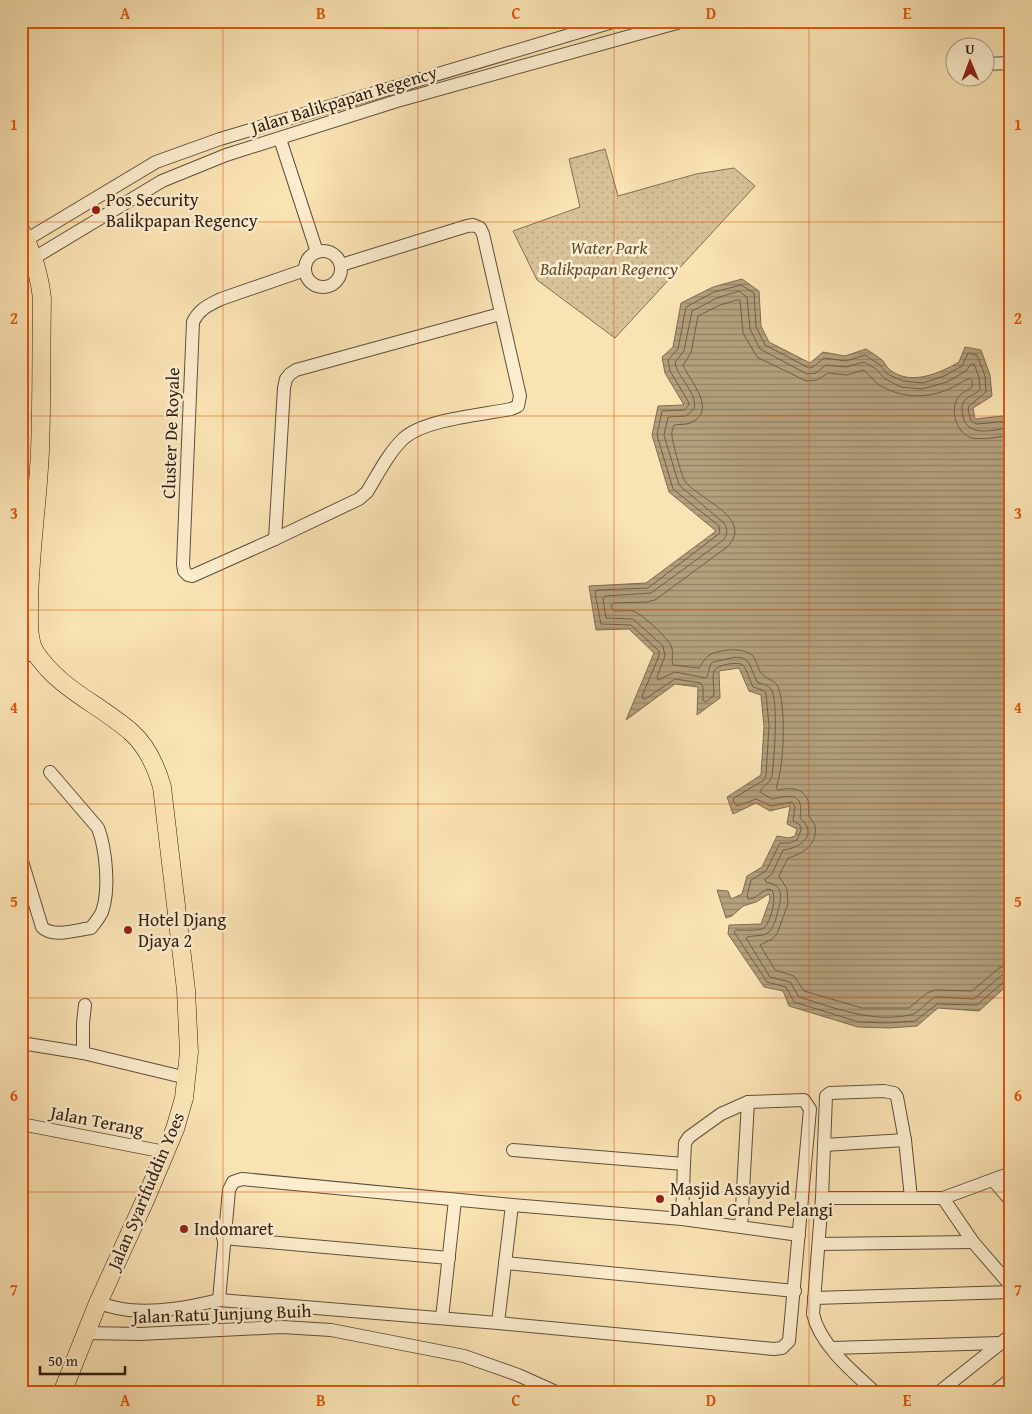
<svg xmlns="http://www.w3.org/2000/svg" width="1032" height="1414" viewBox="0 0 1032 1414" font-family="'Gentium Book Plus',serif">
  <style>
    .grass { fill: url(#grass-dots); stroke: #826f56 }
    .water { fill: url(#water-rules); stroke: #7e6c53 }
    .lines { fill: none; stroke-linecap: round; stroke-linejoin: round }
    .shore { stroke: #705e48; stroke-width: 1 }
    .minor-casing { stroke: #604e3b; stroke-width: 14 }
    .highway-casing { stroke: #2d1d13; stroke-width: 19 }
    .minor { stroke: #fcedce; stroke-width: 12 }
    .highway { stroke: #fae3b3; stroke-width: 18 }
    .grid { fill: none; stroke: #df560c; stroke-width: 1; stroke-opacity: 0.55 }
    .poi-dot { fill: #8f2418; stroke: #fcedce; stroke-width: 2 }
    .labels { text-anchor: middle; stroke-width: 5; stroke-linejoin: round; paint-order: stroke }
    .street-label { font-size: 18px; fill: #2d1d13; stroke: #fcedce }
    .poi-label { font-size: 18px; fill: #2d1d13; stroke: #fcedce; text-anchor: start }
    .park-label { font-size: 18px; font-style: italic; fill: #604e3b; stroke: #fcedce }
    .neatline { fill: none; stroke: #df560c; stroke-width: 2 }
    .grid-label { font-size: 16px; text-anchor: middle; font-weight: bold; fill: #df560c }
  </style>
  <defs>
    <pattern id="grass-dots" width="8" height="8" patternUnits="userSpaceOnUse" patternTransform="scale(1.25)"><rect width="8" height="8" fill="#d7c198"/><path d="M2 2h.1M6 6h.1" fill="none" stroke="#b9a582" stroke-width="1.8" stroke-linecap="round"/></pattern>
    <pattern id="water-rules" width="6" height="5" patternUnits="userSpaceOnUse" patternTransform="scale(1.25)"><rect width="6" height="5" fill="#b4a07d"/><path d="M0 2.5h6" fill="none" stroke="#938265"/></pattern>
  </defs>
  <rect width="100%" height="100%" fill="#fae3b3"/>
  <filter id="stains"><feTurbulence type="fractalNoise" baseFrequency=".004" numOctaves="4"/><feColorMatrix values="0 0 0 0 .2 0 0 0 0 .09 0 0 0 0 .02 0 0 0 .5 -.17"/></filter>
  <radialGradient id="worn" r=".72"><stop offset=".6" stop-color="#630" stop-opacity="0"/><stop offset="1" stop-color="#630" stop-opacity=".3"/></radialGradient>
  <polygon class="grass" points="605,149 618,196 696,174 734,168 755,186 615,338 537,280 513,231 580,207 569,159"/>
  <path class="water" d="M742,279L759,291L761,326L769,342L810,363L823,352L845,356L866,349C871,352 877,356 882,360C885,362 886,367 889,369C910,387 940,373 959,362L965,347L981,350L990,375L992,396L973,408L975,419L1011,415V982L979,1011L938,1008L917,1026L889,1028L858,1027L789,1006L783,991L764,987L728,934L729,925L761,924L770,899L769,894L756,902L743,906L732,916L726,918L717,890L728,891L731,899L742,894L747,876L762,867L777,836L789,838L795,836L797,829L787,824L790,806L770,811L756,803L733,814L727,797L761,775L764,726L761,695L749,691L739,668L719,671L720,698L697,715L698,687L675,684L626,720L654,653L629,629L596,630L589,586L646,583L716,531L669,492L652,435L658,406L684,405L665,373L662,357L673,347L681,303L713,287Z"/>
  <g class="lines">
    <g class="shore">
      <path d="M1011,421L977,424L971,421L968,410L969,406L986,392L985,376L977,355L968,353L962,366L944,376L923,383L903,381L887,374L880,365L865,355L846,361L824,358L813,367L809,368L765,345L756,327L754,293L741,285L714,292L686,307L678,349L668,360L670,371L688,401L689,405L684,410L662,411L657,435L673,489L719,526L720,533L648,588L597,590L595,593L601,624L631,625L659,651V656L642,696L643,699H645L675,679L701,683L703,687V700L706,702L714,695C714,688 712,678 714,671C716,665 738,661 743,665C747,670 750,681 753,687L763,690L766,693L769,726L766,776L764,780L734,798L733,801L737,806L756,799L771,806L792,802L795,807L793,821L800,825L801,830L797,840L790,843H780L766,871L751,880L747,896L748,899L754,898L767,889L772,890C777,897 771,922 764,928C760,931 742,930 736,930L734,932L767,982L786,987L794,1002L859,1022L889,1023L915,1021L937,1004L977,1005L1006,980L1011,979"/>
      <path d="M1011,427C995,430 968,438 963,417C962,411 961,406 964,401C968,396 976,394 980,390L979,377L974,364H971L966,371L947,382L922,389L901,387L885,379L876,369L864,362L846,367L826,365L816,373L807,374L760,349L750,329L747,297L739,291L717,298L692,311L684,351L675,362C677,378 698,392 694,409L686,416L668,417L664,435L679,485L724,523C728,529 728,536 722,541L651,593L605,596L603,599L606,618L633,619L663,646L665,656L657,677L658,680L675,672L706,678C710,674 707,667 713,662L736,657L743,658L749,663L757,682C762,684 768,685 771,689C779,702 774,759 772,776C770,784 762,785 760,792L772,799C791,795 804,792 800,818C819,834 801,848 783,850L772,874L765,879L766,882C786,885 781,900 777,914C776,920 773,928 769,932C762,938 752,934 746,938L770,977L790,982L799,997C835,1008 872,1023 910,1015C920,1013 926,1001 936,997L974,999L1002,975L1011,972"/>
      <path d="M1011,435C1000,437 983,440 972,438C957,434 950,412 957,399C960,393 967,391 972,387V380L970,378C963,381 956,386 949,389C926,399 902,398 881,386C873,382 870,374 863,370L847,375L828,373L817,380L806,381L757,357L743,333L740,300H737L720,305L698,316L691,353L683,365C689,380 719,411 690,423C685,425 679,424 674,425C673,428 671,432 672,436C673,443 681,475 685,481C697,499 756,518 727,547L655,600L647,602L613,603L611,606L614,611C620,611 627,610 633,611C642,614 668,638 671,646C674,652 671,659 673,665L699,668C702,664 704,659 708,656C718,649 743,647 752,655C758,661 757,670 763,675C769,681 776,679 779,690C786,711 784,767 776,788L778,790C791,787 806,788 809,804C809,808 808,812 809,816C811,820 814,822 815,826C818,844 803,854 788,858L779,876L787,889L788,904L777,934L772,939L760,945L775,970L794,976L804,991L862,1008H909L927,993L935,990L972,991L999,968L1011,965"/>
    </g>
    <defs>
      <g id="minor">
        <polyline points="984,64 1011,63"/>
        <polyline points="280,139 317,252"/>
        <polyline points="21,243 156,162 220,139 616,21"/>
        <circle cx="323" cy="269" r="18"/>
        <polyline points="34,258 162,181 226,155 397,101 684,21"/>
        <path d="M305,270L221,299C209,305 199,309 193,322L183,564L184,571L188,575L192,576L275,539L359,499L367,492C378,474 389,452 404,438C426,419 482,415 511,409L518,406L520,396L483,234L480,228L473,225L467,226L341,265"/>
        <polyline points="21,500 36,501"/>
        <polyline points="275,539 284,388 286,379 290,374 296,370 500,314"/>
        <polyline points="21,657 36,653"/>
        <path d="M21,858L42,927C52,938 77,930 91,928C95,923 99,918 102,912C110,890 106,849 98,828L50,772"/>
        <polyline points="21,1043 83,1053 187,1078"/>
        <polyline points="83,1053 83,1023 85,1005"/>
        <polyline points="21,1124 165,1152"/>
        <polyline points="824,1145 905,1140"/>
        <polyline points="993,1180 1011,1201"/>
        <polyline points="822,1198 943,1198 973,1242 1011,1286"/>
        <polyline points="943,1198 1011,1173"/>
        <polyline points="682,1219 684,1164"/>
        <polyline points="741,1226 748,1102"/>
        <polyline points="223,1238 449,1258"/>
        <polyline points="819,1244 973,1242"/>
        <polyline points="505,1263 795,1291"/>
        <polyline points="814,1298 1011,1292"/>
        <polyline points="219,1300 229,1190 233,1182 242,1179 512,1205 682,1219 799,1235"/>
        <path d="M98,1303C108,1306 119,1309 129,1310C160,1313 189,1307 219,1300L498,1323L774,1349L782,1348L789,1341L810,1109L804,1100L748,1102L721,1114L689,1137L685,1143L684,1164L513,1150"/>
        <polyline points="442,1318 455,1200"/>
        <polyline points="498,1323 512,1205"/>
        <polyline points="86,1333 140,1334 282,1327 331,1330 464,1356 518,1375 558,1393"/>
        <polyline points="832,1348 1000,1343"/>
        <path d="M876,1393C853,1372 820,1345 813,1314L822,1198L826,1096L830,1093L884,1091L894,1093L897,1097L905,1140L911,1198"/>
        <polyline points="938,1393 1011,1335"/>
        <polyline points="993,1393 1011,1379"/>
      </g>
      <path id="highway" d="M21,231C33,252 39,274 42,298C41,349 42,399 40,450C38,502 29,555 29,608C29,622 28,640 35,652C59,689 99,704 131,732C147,746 156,766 162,787L186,990L189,1052L184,1098L175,1129L146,1198L98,1303L62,1393"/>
    </defs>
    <use href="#minor" class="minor-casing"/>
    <use href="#highway" class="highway-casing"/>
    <use href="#minor" class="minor"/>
    <use href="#highway" class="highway"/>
  </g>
  <path class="grid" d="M223,21V1393M418,21V1393M614,21V1393M809,21V1393M21,222H1011M21,416H1011M21,610H1011M21,804H1011M21,998H1011M21,1192H1011"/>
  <g class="poi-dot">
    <circle cx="96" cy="210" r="5"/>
    <circle cx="128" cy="930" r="5"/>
    <circle cx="660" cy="1199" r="5"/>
    <circle cx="184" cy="1229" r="5"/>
  </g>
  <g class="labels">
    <g class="street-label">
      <text transform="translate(344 100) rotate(-17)" y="6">Jalan Balikpapan Regency</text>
      <text transform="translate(171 433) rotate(-88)" y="6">Cluster De Royale</text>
      <text transform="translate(97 1121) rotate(11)" y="6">Jalan Terang</text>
      <text transform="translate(146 1191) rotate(-67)" y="6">Jalan Syarifuddin Yoes</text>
      <text transform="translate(222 1314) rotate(-2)" y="6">Jalan Ratu Junjung Buih</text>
    </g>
    <g class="poi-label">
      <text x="106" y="206">Pos Security<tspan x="106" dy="21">Balikpapan Regency</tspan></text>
      <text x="138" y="926">Hotel Djang<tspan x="138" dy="21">Djaya 2</tspan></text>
      <text x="670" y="1195">Masjid Assayyid<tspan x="670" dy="21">Dahlan Grand Pelangi</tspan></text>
      <text x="194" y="1235">Indomaret</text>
    </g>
    <g class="park-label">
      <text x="609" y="254">Water Park<tspan x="609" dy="21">Balikpapan Regency</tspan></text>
    </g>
  </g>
  <rect width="1032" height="1414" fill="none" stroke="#fae3b3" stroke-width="55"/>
  <g transform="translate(970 62) rotate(359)"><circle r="24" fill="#fcedce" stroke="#a99a83"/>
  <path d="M0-4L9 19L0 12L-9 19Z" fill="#8f2418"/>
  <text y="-8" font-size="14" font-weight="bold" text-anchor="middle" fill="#2d1d13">U</text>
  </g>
  <path d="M40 1366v8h85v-8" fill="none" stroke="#2d1d13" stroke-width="2.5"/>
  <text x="48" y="1366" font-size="15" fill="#2d1d13" stroke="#fcedce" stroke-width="4" paint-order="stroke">50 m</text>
  <rect x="28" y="28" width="976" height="1358" class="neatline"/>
  <g class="grid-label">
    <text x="125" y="19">A</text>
    <text x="321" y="19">B</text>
    <text x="516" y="19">C</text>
    <text x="711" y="19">D</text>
    <text x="907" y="19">E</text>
    <text x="14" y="130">1</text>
    <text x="1018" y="130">1</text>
    <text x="14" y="324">2</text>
    <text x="1018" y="324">2</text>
    <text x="14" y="519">3</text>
    <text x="1018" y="519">3</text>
    <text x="14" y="713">4</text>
    <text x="1018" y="713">4</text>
    <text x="14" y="907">5</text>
    <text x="1018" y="907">5</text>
    <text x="14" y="1101">6</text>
    <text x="1018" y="1101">6</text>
    <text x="14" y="1295">7</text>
    <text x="1018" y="1295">7</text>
    <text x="125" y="1406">A</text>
    <text x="321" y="1406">B</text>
    <text x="516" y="1406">C</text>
    <text x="711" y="1406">D</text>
    <text x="907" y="1406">E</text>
  </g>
  <rect width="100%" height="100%" filter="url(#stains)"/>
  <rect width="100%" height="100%" fill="url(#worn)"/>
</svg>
